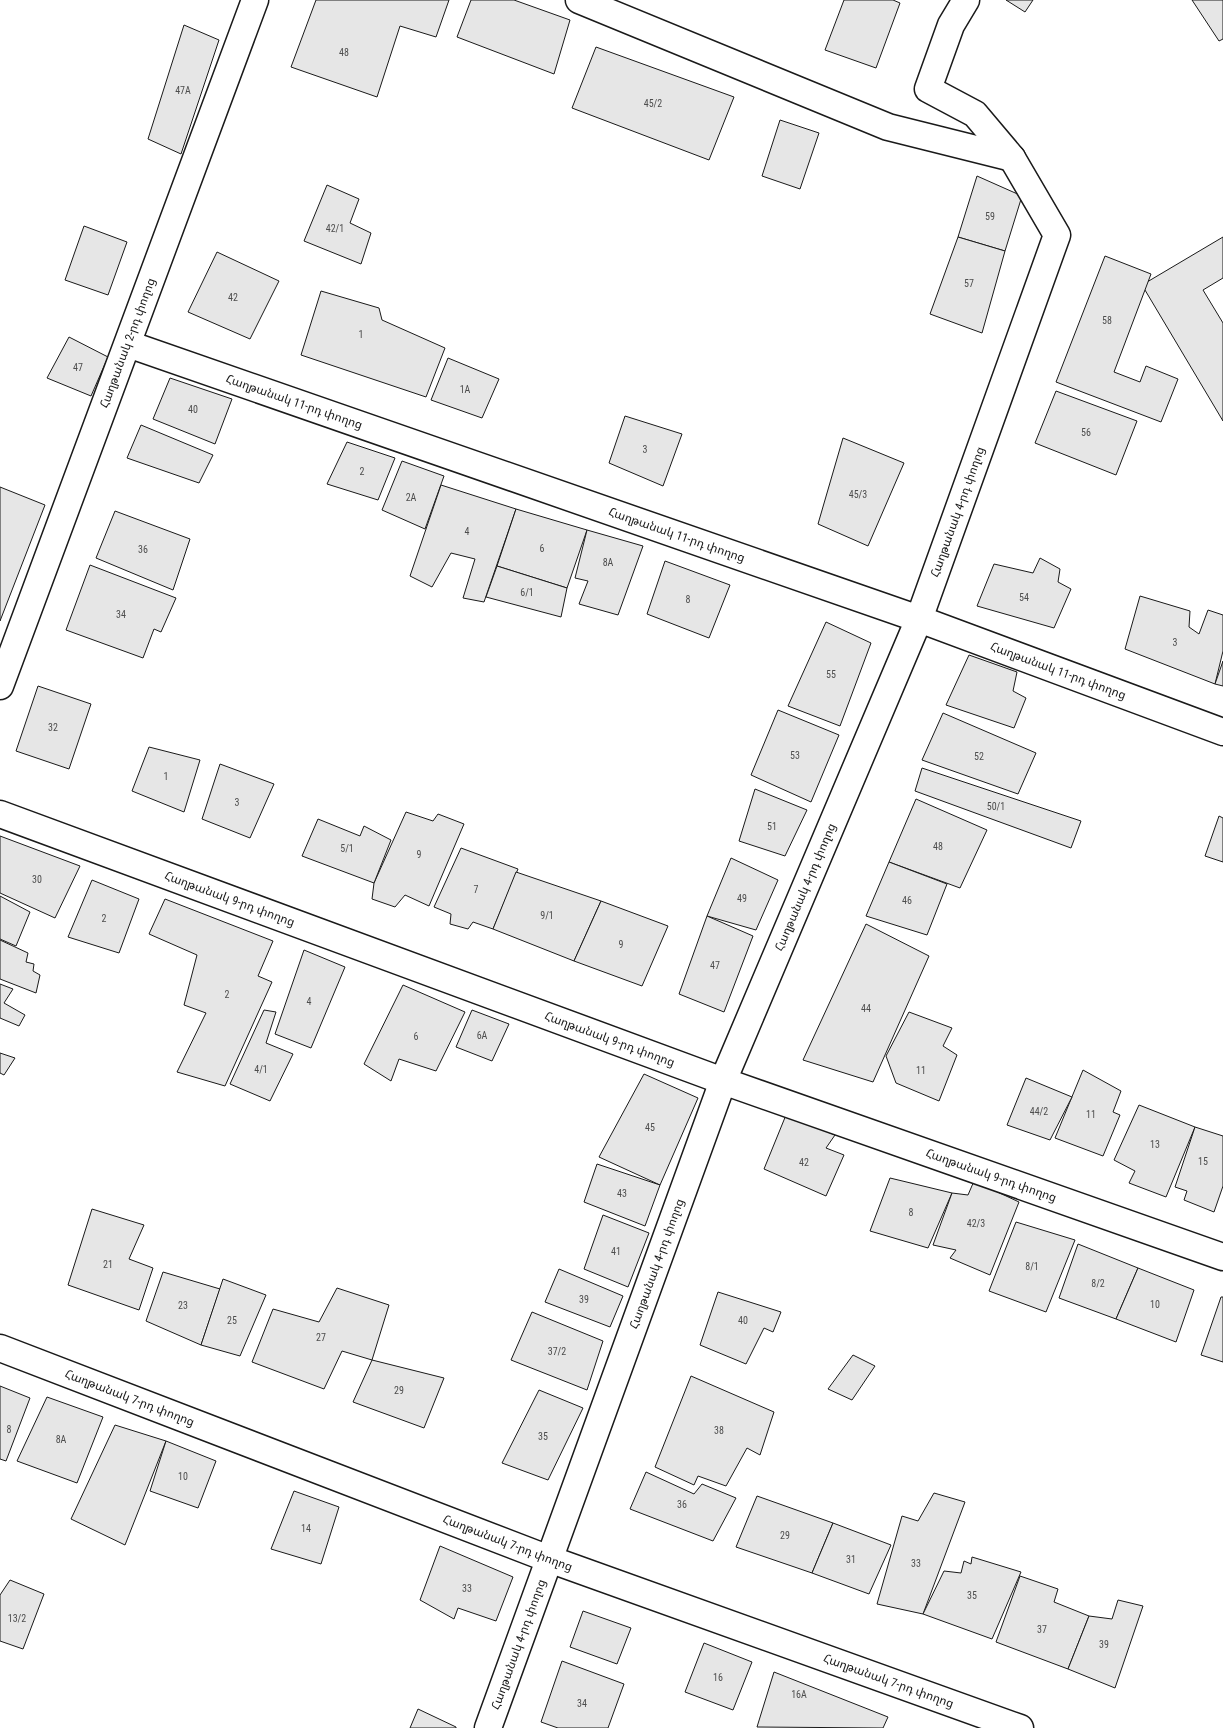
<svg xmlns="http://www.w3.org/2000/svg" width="1223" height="1728" viewBox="0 0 1223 1728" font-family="'Roboto Condensed','Noto Sans Armenian',sans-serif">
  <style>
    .building { fill: #e6e6e6; stroke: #1a1a1a }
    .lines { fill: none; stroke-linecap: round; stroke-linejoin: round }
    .minor-casing { stroke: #1a1a1a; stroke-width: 29 }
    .minor { stroke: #fff; stroke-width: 26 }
    .labels { text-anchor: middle; stroke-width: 4; stroke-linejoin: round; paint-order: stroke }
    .number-label { font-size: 10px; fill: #4d4d4d }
    .street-label { font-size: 12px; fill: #1a1a1a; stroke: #fff }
  </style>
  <rect width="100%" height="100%" fill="#fff"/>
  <g class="building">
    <polygon points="316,0 449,0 436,37 400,26 377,97 291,67"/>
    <polygon points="471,0 514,0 570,20 554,74 457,37"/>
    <polygon points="844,0 893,0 900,3 876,68 825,50"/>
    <polygon points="1006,0 1033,0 1025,12"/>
    <polygon points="1192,0 1223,0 1223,39 1219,41"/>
    <polygon points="184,25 219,40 181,154 148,139"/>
    <polygon points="596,47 734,97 709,160 572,108"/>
    <polygon points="780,120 819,133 800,189 762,176"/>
    <polygon points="977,176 1022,196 1005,251 958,237"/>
    <polygon points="327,185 359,199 350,223 371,233 361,264 304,241"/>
    <polygon points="84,226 127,242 108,295 65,280"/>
    <polygon points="958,237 1005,251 982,333 930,314"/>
    <polygon points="1223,237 1223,278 1203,290 1223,323 1223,421 1142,285"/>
    <polygon points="217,252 279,281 250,339 188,312"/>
    <polygon points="1105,256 1151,274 1114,372 1140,382 1146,366 1178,379 1161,422 1056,382"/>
    <polygon points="321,291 379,308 382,320 445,348 426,397 301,355"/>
    <polygon points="69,337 108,357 91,396 47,378"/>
    <polygon points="448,358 499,379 482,418 431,400"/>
    <polygon points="170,378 232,399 215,444 153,419"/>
    <polygon points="1056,391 1137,421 1116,475 1035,443"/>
    <polygon points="625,416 682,434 663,486 609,463"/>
    <polygon points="141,425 213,455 199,483 127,458"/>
    <polygon points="843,438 904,463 868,546 818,524"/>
    <polygon points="347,442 395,458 378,500 327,484"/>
    <polygon points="402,461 444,476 425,529 382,510"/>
    <polygon points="441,485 516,509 484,602 463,598 475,559 451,553 432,587 410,576"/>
    <polygon points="0,487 45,505 0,621"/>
    <polygon points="516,509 587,530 567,588 497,566"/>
    <polygon points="115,511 190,539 173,590 96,558"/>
    <polygon points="587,530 643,546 618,615 579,604 588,581 575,578"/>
    <polygon points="1040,558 1060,569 1058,582 1071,589 1054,628 977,606 994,564 1033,573"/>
    <polygon points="665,561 730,585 709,638 647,614"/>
    <polygon points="90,565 176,598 161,632 154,629 143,658 66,630"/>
    <polygon points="497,566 567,588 561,617 486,597"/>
    <polygon points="1140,596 1190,611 1189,627 1199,634 1208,610 1223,615 1223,651 1215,684 1125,649"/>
    <polygon points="826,622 871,643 840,726 788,706"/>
    <polygon points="969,655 1017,672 1013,691 1026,698 1014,728 946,705"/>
    <polygon points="1223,661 1223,686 1215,684"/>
    <polygon points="38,686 91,704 69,769 16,751"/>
    <polygon points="778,710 839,735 811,802 751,775"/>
    <polygon points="943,713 1036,753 1018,794 922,760"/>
    <polygon points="149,747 200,760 184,812 132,791"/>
    <polygon points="220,764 274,784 250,838 202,819"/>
    <polygon points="922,768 1081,821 1071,848 915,791"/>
    <polygon points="755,789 807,810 785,856 739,841"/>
    <polygon points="916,799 987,830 960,888 889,862"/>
    <polygon points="406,812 433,821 438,814 464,824 429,906 405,895 395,907 372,899 374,883"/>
    <polygon points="1219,816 1223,818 1223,862 1205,856"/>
    <polygon points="318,819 360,836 364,826 391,840 374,883 302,856"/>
    <polygon points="0,836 80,866 55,918 0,893"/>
    <polygon points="461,848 518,869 493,929 473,922 468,929 450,924 451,914 434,907"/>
    <polygon points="731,858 778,880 756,930 707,916"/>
    <polygon points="889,862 947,884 927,935 866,916"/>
    <polygon points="516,872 601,901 574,961 493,929"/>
    <polygon points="92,880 139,899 119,953 68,937"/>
    <polygon points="0,896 30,912 16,946 0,939"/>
    <polygon points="165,899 273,941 258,976 272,982 225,1086 177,1072 206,1013 184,1005 197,955 149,934"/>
    <polygon points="601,901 668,926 642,986 574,961"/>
    <polygon points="707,916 753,936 724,1012 679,994"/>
    <polygon points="866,924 929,956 873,1082 803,1060"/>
    <polygon points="0,940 28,953 26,962 34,964 33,971 40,975 36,993 0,979"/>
    <polygon points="304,950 345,967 311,1048 275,1034"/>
    <polygon points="0,984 13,989 4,1003 25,1015 19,1026 0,1018"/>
    <polygon points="403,985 465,1012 436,1071 399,1059 391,1081 364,1064"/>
    <polygon points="264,1010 276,1012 266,1043 293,1054 270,1101 230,1084"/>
    <polygon points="472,1010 509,1024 492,1061 456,1047"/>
    <polygon points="909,1012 952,1028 943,1046 957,1055 939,1101 896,1083 886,1056"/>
    <polygon points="0,1053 15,1058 4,1075 0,1073"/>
    <polygon points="1083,1070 1121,1091 1113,1112 1120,1115 1103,1156 1055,1138"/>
    <polygon points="644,1074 698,1098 660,1185 599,1157"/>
    <polygon points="1026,1078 1072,1097 1050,1140 1007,1125"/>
    <polygon points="1139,1105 1195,1127 1166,1197 1129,1183 1135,1171 1114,1160"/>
    <polygon points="786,1115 835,1135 826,1148 844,1155 826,1196 764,1169"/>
    <polygon points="1195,1127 1223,1136 1223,1186 1214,1212 1184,1200 1187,1191 1175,1187"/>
    <polygon points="597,1164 660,1185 645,1226 584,1202"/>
    <polygon points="890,1178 952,1193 928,1248 870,1231"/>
    <polygon points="974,1181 1019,1202 990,1275 950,1258 956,1250 933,1245 952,1193 968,1195"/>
    <polygon points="92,1209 144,1225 129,1259 153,1268 139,1310 68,1285"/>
    <polygon points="603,1215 649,1233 628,1287 584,1269"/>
    <polygon points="1016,1222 1075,1240 1046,1312 989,1291"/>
    <polygon points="1078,1244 1138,1268 1116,1319 1059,1298"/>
    <polygon points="1138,1268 1194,1290 1176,1342 1116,1319"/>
    <polygon points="559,1269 623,1296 610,1327 545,1302"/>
    <polygon points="163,1272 220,1289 201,1345 146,1321"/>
    <polygon points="223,1279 266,1295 240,1356 201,1345"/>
    <polygon points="337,1288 389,1305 372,1360 342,1351 324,1389 252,1362 273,1309 319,1322"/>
    <polygon points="718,1292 781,1312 773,1332 764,1328 746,1364 700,1345"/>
    <polygon points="1221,1297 1223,1297 1223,1362 1201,1355"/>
    <polygon points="532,1312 603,1341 587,1390 511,1360"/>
    <polygon points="853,1355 875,1366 852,1400 828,1389"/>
    <polygon points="372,1360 444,1378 424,1428 353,1402"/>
    <polygon points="691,1376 774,1412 760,1455 747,1448 726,1486 698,1476 694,1485 655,1467"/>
    <polygon points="0,1386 30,1398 6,1461 0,1459"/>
    <polygon points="539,1390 583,1408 548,1480 502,1463"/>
    <polygon points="47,1397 103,1417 77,1483 17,1461"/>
    <polygon points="115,1425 166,1441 125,1545 71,1519"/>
    <polygon points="166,1441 216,1461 198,1508 150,1491"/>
    <polygon points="646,1472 694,1494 702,1484 736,1498 713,1541 630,1509"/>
    <polygon points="294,1491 339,1507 321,1564 271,1549"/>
    <polygon points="934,1493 965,1502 923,1614 877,1604 902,1516 918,1521"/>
    <polygon points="757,1496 833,1523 812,1573 736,1547"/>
    <polygon points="833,1523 891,1545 869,1594 812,1573"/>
    <polygon points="440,1546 513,1577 496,1621 458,1608 454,1619 420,1600"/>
    <polygon points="972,1557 1021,1572 992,1639 923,1614 944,1571 961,1573 964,1561 971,1564"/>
    <polygon points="1020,1576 1058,1589 1054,1602 1089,1616 1068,1669 996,1642"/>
    <polygon points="10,1580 44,1594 23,1649 0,1641 0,1595"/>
    <polygon points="1118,1600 1143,1606 1115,1688 1068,1669 1089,1616 1112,1619"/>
    <polygon points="583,1611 631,1628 617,1664 570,1647"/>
    <polygon points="704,1643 752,1662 733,1710 685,1692"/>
    <polygon points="562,1661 624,1684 608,1728 558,1728 541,1722"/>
    <polygon points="774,1672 888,1717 883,1728 757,1727"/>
    <polygon points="418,1709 456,1727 456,1728 410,1728"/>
  </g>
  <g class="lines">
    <defs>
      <g id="minor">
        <polyline points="579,0 888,127 1012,158"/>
        <path id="s1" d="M128,344L919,619L1223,732"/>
        <path id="s2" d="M0,686L255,0"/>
        <path id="s3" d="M0,814L723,1081L1223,1257"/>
        <path id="s4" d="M0,1348L549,1559L1020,1728"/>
        <path id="s5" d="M488,1728L723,1081L919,619L1057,235L1012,158L975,114L928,89L951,25L966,0"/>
      </g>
    </defs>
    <use href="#minor" class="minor-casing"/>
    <use href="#minor" class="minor"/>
  </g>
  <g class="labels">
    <g class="number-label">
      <text x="344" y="56">48</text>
      <text x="183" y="94">47А</text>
      <text x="653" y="107">45/2</text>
      <text x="990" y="220">59</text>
      <text x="335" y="232">42/1</text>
      <text x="969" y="287">57</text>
      <text x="233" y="301">42</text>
      <text x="1107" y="324">58</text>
      <text x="361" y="338">1</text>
      <text x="78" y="371">47</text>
      <text x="465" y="393">1А</text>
      <text x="193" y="413">40</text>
      <text x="1086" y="436">56</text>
      <text x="645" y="453">3</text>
      <text x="362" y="475">2</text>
      <text x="858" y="498">45/3</text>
      <text x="411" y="501">2А</text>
      <text x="467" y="535">4</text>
      <text x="542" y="552">6</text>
      <text x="143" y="553">36</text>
      <text x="608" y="566">8А</text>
      <text x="527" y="596">6/1</text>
      <text x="1024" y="601">54</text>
      <text x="688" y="603">8</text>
      <text x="121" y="618">34</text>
      <text x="1175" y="646">3</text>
      <text x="831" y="678">55</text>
      <text x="53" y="731">32</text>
      <text x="795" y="759">53</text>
      <text x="979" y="760">52</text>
      <text x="166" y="780">1</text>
      <text x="237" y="806">3</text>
      <text x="996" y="810">50/1</text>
      <text x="772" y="830">51</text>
      <text x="938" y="850">48</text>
      <text x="347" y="852">5/1</text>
      <text x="419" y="858">9</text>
      <text x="37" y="883">30</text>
      <text x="476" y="893">7</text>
      <text x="742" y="902">49</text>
      <text x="907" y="904">46</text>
      <text x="547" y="919">9/1</text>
      <text x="104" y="922">2</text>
      <text x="621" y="948">9</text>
      <text x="715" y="969">47</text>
      <text x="227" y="998">2</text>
      <text x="309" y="1005">4</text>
      <text x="866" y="1012">44</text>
      <text x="482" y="1039">6А</text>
      <text x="416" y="1040">6</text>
      <text x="261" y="1073">4/1</text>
      <text x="921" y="1074">11</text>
      <text x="1039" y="1115">44/2</text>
      <text x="1091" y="1118">11</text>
      <text x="650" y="1131">45</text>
      <text x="1155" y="1148">13</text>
      <text x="1203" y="1165">15</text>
      <text x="804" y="1166">42</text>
      <text x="622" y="1197">43</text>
      <text x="911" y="1216">8</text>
      <text x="976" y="1227">42/3</text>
      <text x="616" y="1255">41</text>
      <text x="108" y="1268">21</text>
      <text x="1032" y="1270">8/1</text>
      <text x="1098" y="1287">8/2</text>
      <text x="584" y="1303">39</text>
      <text x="1155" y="1308">10</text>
      <text x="183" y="1309">23</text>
      <text x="232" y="1324">25</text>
      <text x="743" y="1324">40</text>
      <text x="321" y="1341">27</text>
      <text x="557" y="1355">37/2</text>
      <text x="399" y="1394">29</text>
      <text x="9" y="1433">8</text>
      <text x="719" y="1434">38</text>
      <text x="543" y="1440">35</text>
      <text x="61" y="1443">8А</text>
      <text x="183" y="1480">10</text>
      <text x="682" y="1508">36</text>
      <text x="306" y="1532">14</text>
      <text x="785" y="1539">29</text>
      <text x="851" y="1563">31</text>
      <text x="916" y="1567">33</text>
      <text x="467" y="1592">33</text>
      <text x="972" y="1599">35</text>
      <text x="17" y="1622">13/2</text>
      <text x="1042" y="1633">37</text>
      <text x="1104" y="1648">39</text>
      <text x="718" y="1681">16</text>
      <text x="799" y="1698">16А</text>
      <text x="582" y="1707">34</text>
    </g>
    <g class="street-label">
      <text dy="4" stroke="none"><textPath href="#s2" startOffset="366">Հաղթանակ 2-րդ փողոց</textPath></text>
      <text dy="4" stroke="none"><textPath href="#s1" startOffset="176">Հաղթանակ 11-րդ փողոց</textPath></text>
      <text dy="4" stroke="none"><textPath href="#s5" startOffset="1304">Հաղթանակ 4-րդ փողոց</textPath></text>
      <text dy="4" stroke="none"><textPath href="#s1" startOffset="581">Հաղթանակ 11-րդ փողոց</textPath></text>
      <text dy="4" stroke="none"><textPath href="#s1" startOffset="986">Հաղթանակ 11-րդ փողոց</textPath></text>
      <text dy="4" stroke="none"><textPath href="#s5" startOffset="899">Հաղթանակ 4-րդ փողոց</textPath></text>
      <text dy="4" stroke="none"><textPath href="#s3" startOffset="245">Հաղթանակ 9-րդ փողոց</textPath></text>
      <text dy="4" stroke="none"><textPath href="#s3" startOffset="650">Հաղթանակ 9-րդ փողոց</textPath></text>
      <text dy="4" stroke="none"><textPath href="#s3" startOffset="1055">Հաղթանակ 9-րդ փողոց</textPath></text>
      <text dy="4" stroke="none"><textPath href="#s5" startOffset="494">Հաղթանակ 4-րդ փողոց</textPath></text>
      <text dy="4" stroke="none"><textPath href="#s4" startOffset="139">Հաղթանակ 7-րդ փողոց</textPath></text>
      <text dy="4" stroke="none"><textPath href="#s4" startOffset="544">Հաղթանակ 7-րդ փողոց</textPath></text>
      <text dy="4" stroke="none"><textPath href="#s5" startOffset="89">Հաղթանակ 4-րդ փողոց</textPath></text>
      <text dy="4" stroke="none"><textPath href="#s4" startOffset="949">Հաղթանակ 7-րդ փողոց</textPath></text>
    </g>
  </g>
</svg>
